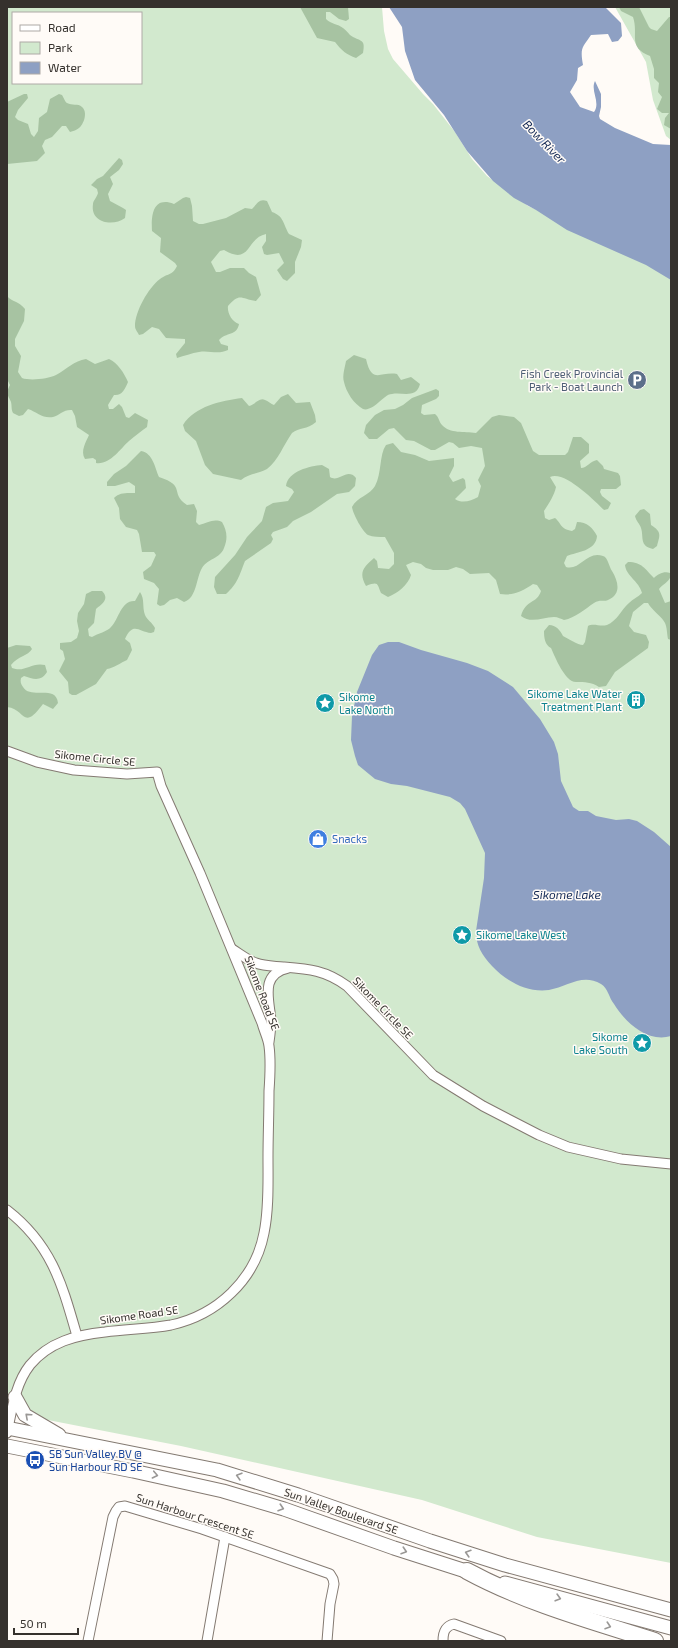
<svg xmlns="http://www.w3.org/2000/svg" width="678" height="1648" viewBox="0 0 678 1648" font-family="'Exo 2',sans-serif">
  <style>
    .green { fill: #d2e9ce; fill-rule: evenodd }
    .forest { fill: #a7c3a2 }
    .water { fill: #8ea0c3 }
    .lines { fill: none; stroke-linecap: round; stroke-linejoin: round }
    .street-casing { stroke: #847a72; stroke-width: 11 }
    .secondary-casing { stroke: #847a72; stroke-width: 15 }
    .highway-casing { stroke: #847a72; stroke-width: 18 }
    .street { stroke: #fff; stroke-width: 9 }
    .secondary { stroke: #fff; stroke-width: 13 }
    .highway { stroke: #fff; stroke-width: 16 }
    .oneway { stroke: #9a9896 }
    .labels { text-anchor: middle; stroke-width: 3; stroke-linejoin: round; paint-order: stroke }
    .service-label { font-size: 11px; fill: #4e5e75; stroke: #fffbf7; text-anchor: end }
    .culture-label { font-size: 11px; fill: #0d838f; stroke: #fffbf7; text-anchor: end }
    .street-label { font-size: 11px; fill: #35312d; stroke: #fffbf7 }
    .shop-label { font-size: 11px; fill: #366cbe; stroke: #fffbf7; text-anchor: start }
    .transit-label { font-size: 11px; fill: #164399; stroke: #fffbf7; text-anchor: start }
    .water-label { font-size: 12px; font-style: italic; fill: #142955; stroke: #fffbf7 }
  </style>
  <rect width="100%" height="100%" fill="#fffbf7"/>
  <g class="green">
    <path d="M7,7H382L384,31L388,49L393,59L423,94L433,104L455,132L472,159L487,176L528,206L671,268V1563L537,1537L422,1500L181,1446L7,1412ZM13,13H141V83H13Z"/>
    <polygon points="615,7 671,7 671,140 666,136 653,100 646,62"/>
  </g>
  <g class="forest">
    <path d="M300,7H348L349,19L346,21L339,19L330,12H326V19C331,24 338,24 343,28C346,30 348,33 350,35C360,42 366,38 363,53L356,58C347,55 341,50 335,42L317,38Z"/>
    <path d="M619,7H639L649,27L651,29L657,31L669,17H671V129L664,125L665,118L669,113H662L657,109L662,97L658,92L659,83L654,78V69L650,56C627,47 639,35 633,17L621,11Z"/>
    <path d="M24,94H27L28,98L18,110L15,117L18,120L28,124L31,134L34,137L38,131L39,118L47,112L50,99L59,94L62,95C64,98 65,102 67,103C72,106 78,103 82,107C88,112 84,124 79,128C77,130 73,131 70,132L66,126H62L52,137L45,140L42,146L45,153L37,161L7,164V102Z"/>
    <path d="M119,158L122,160L123,164L119,170L110,177L113,184L108,194L110,201L123,208L126,210L125,218C113,227 90,223 93,204C93,201 97,197 98,193L97,189L91,185L97,179L103,176Z"/>
    <path d="M186,197L190,198L192,206L193,221L199,224H203L226,218L245,208L252,209C257,204 259,198 267,201L272,212C284,216 283,224 289,234L302,240L301,247L295,262V273L287,281L283,279L277,270L284,263L279,253L267,255L264,254L262,247L266,241V234C246,238 251,266 224,250L220,251L211,262L216,272H220L230,268H244L249,273L256,277L261,295L256,301C241,299 240,292 228,306C227,313 232,322 239,324C237,336 226,332 219,340L221,344L228,346V350C218,355 209,350 199,352C192,353 184,356 177,358L176,354L185,343V339L166,338L159,329L152,327L143,334L139,335C138,332 135,330 135,326C135,312 148,288 160,279C168,273 172,276 177,266L175,263L160,252L161,238L152,231C151,215 153,196 174,204L183,198Z"/>
    <path d="M7,296C12,302 19,301 25,309L24,321L15,339V346L21,356L18,372L22,378C30,381 48,379 56,375C67,369 74,361 86,359L95,364L109,359C118,363 124,373 128,382C125,389 122,396 114,395L108,405L109,409H113L119,404L122,407L126,417L129,418L135,413L148,420L147,427C141,431 135,436 129,441C120,449 110,465 96,463V460L93,458L85,459C80,451 86,442 89,435L77,427L75,416L72,410C64,409 60,415 53,417C43,419 37,412 28,409L23,415L19,416L13,413C11,409 12,406 11,402C8,394 5,395 10,385L7,379Z"/>
    <path d="M354,355L366,359C372,385 380,371 397,374L401,380L411,377L420,384C416,399 403,392 392,394C387,394 383,399 379,402C376,405 368,411 363,409C354,404 346,392 344,382C342,376 345,367 346,361Z"/>
    <path d="M436,389L439,391V396L436,399L422,405L421,413L424,415L435,414C439,417 439,422 442,425C450,434 464,431 476,433L492,417L499,415L514,417L521,423L533,451L539,455H565L568,452L573,437H581L589,444V453L580,461L581,468C587,468 590,461 597,460L603,466L604,469L618,473L620,476L621,485L616,489H601L600,492L602,496L611,503L608,509L604,510C594,500 564,470 550,477L556,487C554,496 549,503 544,511L545,518L549,520L555,518C562,524 560,529 572,531L575,529L577,522C587,522 593,528 597,536C596,551 577,552 567,556L564,563L566,567C580,571 587,550 603,556C608,557 609,567 612,571C618,581 622,594 608,600C603,602 600,599 594,603C585,609 575,618 564,620C561,619 558,617 554,617C543,617 531,624 521,616C526,599 537,604 541,591L537,585L533,584C523,591 513,596 500,594L496,580L489,573L470,574L463,569L456,567L448,570H433L426,568L421,564L413,562L406,565L411,575C408,585 398,593 388,597L381,593C377,584 379,581 366,586C358,572 364,567 374,558L377,561L378,568L389,569L394,564V553L385,537C379,537 373,537 368,535C362,531 353,514 352,507C357,497 370,495 375,486C382,473 379,455 386,445L393,443L401,452L415,455L429,461L454,458V466L449,476L453,482L463,478L465,480L466,488L455,499C462,504 471,501 478,497L481,486L478,480L485,466L482,448L471,446L459,448L453,443L449,442L435,450H431L414,441L406,440L394,428L389,429L377,439H369L364,433L366,425L375,415L384,410L395,409L403,405L412,398Z"/>
    <path d="M288,394L296,403L310,402L315,415L316,422C307,430 299,427 292,433C284,444 278,461 267,469C259,474 249,473 241,480L213,474L205,465L196,441L185,431L183,425C195,406 221,401 242,398L249,406C255,405 259,397 265,400C268,401 271,404 274,405L281,397Z"/>
    <path d="M141,451C153,453 155,468 159,477C187,486 169,493 187,505L194,504L197,511L196,522L199,525C207,523 214,518 222,522C227,531 228,538 224,548C220,559 208,558 202,568C196,578 197,598 184,602L177,598L170,600L164,605L160,606L157,604L159,589L154,583L144,579L143,572L151,566L156,555L154,552H142L139,534L137,530L126,527L120,519L119,508L114,498C120,492 127,493 135,493V486L129,482L115,486H107V482L114,474L126,466Z"/>
    <path d="M322,465L329,469L330,477C339,483 347,467 356,478L355,486L349,492L337,494L311,512L293,521L287,527L273,532L271,535L273,539L271,543L245,561C239,576 238,583 226,594H217L214,587L215,577L235,555L247,537L262,521L266,507L273,503L288,501L294,492L292,489L286,486C288,471 310,466 322,465Z"/>
    <path d="M644,509L650,514L651,525C662,532 660,535 657,546L653,549C639,546 644,537 641,528C640,524 636,521 635,516L640,510Z"/>
    <path d="M628,562C642,562 645,569 654,578C658,574 664,571 670,573L671,576C668,583 663,584 659,589L665,603L671,601V640L668,639C667,634 667,627 665,623C663,618 651,609 648,603H644L633,612L629,626L634,632L646,635L649,642L648,648L615,672L606,686L599,687C591,682 585,682 576,682C565,682 555,657 551,648C545,645 544,638 544,631L549,625C556,625 560,630 563,636C567,638 578,645 583,645L585,642L588,626C594,623 600,627 607,625C617,621 621,610 629,603C633,599 638,597 642,593C639,581 626,576 625,565Z"/>
    <path d="M92,591H102C110,599 102,604 96,609L94,623L88,629L89,636L92,637C98,633 107,632 111,627C119,619 121,600 135,601L140,592C145,599 142,607 145,615C147,620 152,622 155,628L154,632L151,633C139,632 133,621 125,639L130,643L132,650L127,660C120,663 114,668 107,669L96,684L76,695H72L69,693L68,682L59,671L65,659L63,651L60,649V643L71,642L77,638L79,631L77,621L78,613L84,604L86,594Z"/>
    <path d="M16,645L30,646L32,649C28,656 18,656 11,665L12,668C25,673 31,662 45,665L47,672C41,682 33,679 24,676L21,678C20,682 21,684 23,687C31,700 56,684 58,703L53,709L43,704C22,732 26,709 7,707V648Z"/>
  </g>
  <g class="water">
    <path d="M389,7H605L621,23L622,36L618,41L612,42L608,34L591,35C582,48 580,48 583,65L578,68L577,80L570,92L580,107L594,112C601,102 590,91 595,81L601,94V107L599,116L600,119L615,128L653,144L671,145V280L646,265L567,230L536,210L514,198L493,181L467,151L444,115L415,80L405,51L402,27Z"/>
    <path d="M388,642H399L421,650L467,663L488,671L513,687L540,719L554,742L558,754L561,781L573,807L579,811H588L596,816L616,820L629,819L637,821L654,832L671,847V1036C647,1043 625,1022 614,1004C609,998 608,988 601,984C582,973 567,987 549,990C527,993 506,981 492,966C482,955 476,946 476,931L484,878L485,853L465,809L460,803L450,797L407,786L391,784L375,779L358,765L355,756L351,740L352,716L357,692L372,655L379,645Z"/>
  </g>
  <g class="lines">
    <defs>
      <g id="street">
        <path d="M7,751L37,762L74,770L127,774L157,772L161,786L200,873L262,1023C264,1031 268,1038 269,1046C271,1061 270,1077 269,1091C269,1114 268,1136 268,1158C268,1182 269,1209 264,1233C255,1280 217,1315 171,1325C149,1329 127,1329 105,1332C76,1335 49,1342 30,1365C15,1384 12,1410 7,1433"/>
        <path d="M232,949C240,954 247,960 256,963C264,966 274,966 283,967C309,969 325,970 347,986L433,1075L483,1106L539,1135L568,1147L621,1159L671,1164"/>
        <path d="M269,1042C270,1035 271,1027 271,1020C269,999 260,974 288,968"/>
        <path d="M7,1210C52,1245 62,1284 77,1336"/>
        <polyline points="88,1641 113,1517 116,1511 119,1507 125,1506 202,1529 330,1574 333,1579 334,1584 330,1604 327,1641"/>
        <polyline points="207,1641 225,1537"/>
        <path d="M443,1641C443,1632 445,1626 454,1624L501,1641"/>
      </g>
      <g id="secondary">
        <polyline points="15,1397 25,1415 59,1435"/>
        <polyline points="7,1428 217,1470 298,1495 430,1541 505,1565 671,1610"/>
        <polyline points="7,1446 133,1471 223,1491 284,1509 394,1548 475,1574"/>
        <polyline points="505,1583 671,1628"/>
      </g>
      <path id="highway" d="M467,1571C526,1603 592,1621 655,1641"/>
    </defs>
    <use href="#street" class="street-casing"/>
    <use href="#secondary" class="secondary-casing"/>
    <use href="#highway" class="highway-casing"/>
    <use href="#street" class="street"/>
    <use href="#secondary" class="secondary"/>
    <use href="#highway" class="highway"/>
  </g>
  <defs><path id="oneway-chevron" d="M-2-3.5L2.5 0L-2 3.5" fill="none" stroke-width="1.6" stroke-linecap="round" stroke-linejoin="round"/></defs>
  <g class="oneway">
    <use href="#oneway-chevron" transform="translate(28 1416) rotate(-138)"/>
    <use href="#oneway-chevron" transform="translate(155 1475) rotate(12)"/>
    <use href="#oneway-chevron" transform="translate(239 1476) rotate(-164)"/>
    <use href="#oneway-chevron" transform="translate(281 1508) rotate(18)"/>
    <use href="#oneway-chevron" transform="translate(404 1551) rotate(18)"/>
    <use href="#oneway-chevron" transform="translate(468 1553) rotate(-163)"/>
    <use href="#oneway-chevron" transform="translate(558 1598) rotate(16)"/>
    <use href="#oneway-chevron" transform="translate(608 1626) rotate(18)"/>
  </g>
  <defs>
    <symbol id="parking-disc" viewBox="-11 -11 22 22"><circle r="9.5" fill="#5c6f8a" stroke="#fffbf7"/><path d="M-3.5-5.5H1a3.5 3.5 0 0 1 0 7H-1V5.5H-3.5ZM-1-3.4V-.6H.8a1.4 1.4 0 0 0 0-2.8Z" fill="#fff"/></symbol>
    <symbol id="building-disc" viewBox="-11 -11 22 22"><circle r="9.5" fill="#0f9aa8" stroke="#fffbf7"/><path d="M-4-6H4V6H1V3H-1V6H-4ZM-2.5-4.3h1.7v1.8h-1.7ZM.8-4.3h1.7v1.8H.8ZM-2.5-1h1.7V.8h-1.7ZM.8-1h1.7V.8H.8Z" fill="#fff"/></symbol>
    <symbol id="sight-disc" viewBox="-11 -11 22 22"><circle r="9.5" fill="#0f9aa8" stroke="#fffbf7"/><path d="M0-6L1.8-2.2L6-1.7L2.9 1.2L3.7 5.4L0 3.3L-3.7 5.4L-2.9 1.2L-6-1.7L-1.8-2.2Z" fill="#fff"/></symbol>
    <symbol id="shop-disc" viewBox="-11 -11 22 22"><circle r="9.5" fill="#3f7fe0" stroke="#fffbf7"/><path d="M-5-2.5h2.3a2.7 3.5 0 0 1 5.4 0H5L5.5 6h-11ZM-1.5-2.5h3a1.5 2.3 0 0 0-3 0Z" fill="#fff"/></symbol>
    <symbol id="bus-disc" viewBox="-11 -11 22 22"><circle r="9.5" fill="#1a4fb4" stroke="#fffbf7"/><path d="M-5-6H5V4H4V6H2V4H-2V6H-4V4H-5ZM-3.5-4V0h7V-4ZM-3.5 1.2v1.5H-2V1.2ZM2 1.2v1.5H3.5V1.2Z" fill="#fff"/></symbol>
  </defs>
  <g fill-rule="evenodd">
    <use href="#parking-disc" x="626" y="369" width="22" height="22"/>
    <use href="#building-disc" x="625" y="689" width="22" height="22"/>
    <use href="#sight-disc" x="314" y="692" width="22" height="22"/>
    <use href="#shop-disc" x="307" y="828" width="22" height="22"/>
    <use href="#sight-disc" x="451" y="924" width="22" height="22"/>
    <use href="#sight-disc" x="631" y="1032" width="22" height="22"/>
    <use href="#bus-disc" x="24" y="1449" width="22" height="22"/>
  </g>
  <g class="labels">
    <g class="service-label">
      <text x="623" y="378">Fish Creek Provincial<tspan x="623" dy="13">Park - Boat Launch</tspan></text>
    </g>
    <g class="culture-label">
      <text x="622" y="698">Sikome Lake Water<tspan x="622" dy="13">Treatment Plant</tspan></text>
      <text x="339" y="701" text-anchor="start">Sikome<tspan x="339" dy="13">Lake North</tspan></text>
      <text x="476" y="939" text-anchor="start">Sikome Lake West</text>
      <text x="628" y="1041">Sikome<tspan x="628" dy="13">Lake South</tspan></text>
    </g>
    <g class="street-label">
      <text transform="translate(95 758) rotate(6)" y="4">Sikome Circle SE</text>
      <text transform="translate(262 993) rotate(69)" y="4">Sikome Road SE</text>
      <text transform="translate(383 1008) rotate(46)" y="4">Sikome Circle SE</text>
      <text transform="translate(139 1315) rotate(-8)" y="4">Sikome Road SE</text>
      <text transform="translate(341 1511) rotate(19)" y="4">Sun Valley Boulevard SE</text>
      <text transform="translate(195 1516) rotate(18)" y="4">Sun Harbour Crescent SE</text>
    </g>
    <g class="shop-label">
      <text x="332" y="843">Snacks</text>
    </g>
    <g class="transit-label">
      <text x="49" y="1458">SB Sun Valley BV @<tspan x="49" dy="13">Sun Harbour RD SE</tspan></text>
    </g>
    <g class="water-label">
      <text transform="translate(544 142) rotate(46)" y="4">Bow River</text>
      <text x="567" y="899">Sikome Lake</text>
    </g>
  </g>
  <rect width="678" height="1648" fill="none" stroke="#35312d" stroke-width="16"/>
  <rect x="12" y="12" width="130" height="72" fill="#fffbf7" stroke="#aeaaa6"/>
  <rect x="20" y="25" width="20" height="6" fill="#ffffff" stroke="#aeaaa6"/>
  <text x="48" y="32" font-size="12" fill="#35312d">Road</text>
  <rect x="20" y="42" width="20" height="12" fill="#d2e9ce" stroke="#aeaaa6"/>
  <text x="48" y="52" font-size="12" fill="#35312d">Park</text>
  <rect x="20" y="62" width="20" height="12" fill="#8ea0c3" stroke="#aeaaa6"/>
  <text x="48" y="72" font-size="12" fill="#35312d">Water</text>
  <path d="M14 1628v6h64v-6" fill="none" stroke="#35312d" stroke-width="2"/>
  <text x="20" y="1628" font-size="12" fill="#35312d" stroke="#fffbf7" stroke-width="3" paint-order="stroke">50 m</text>
</svg>
